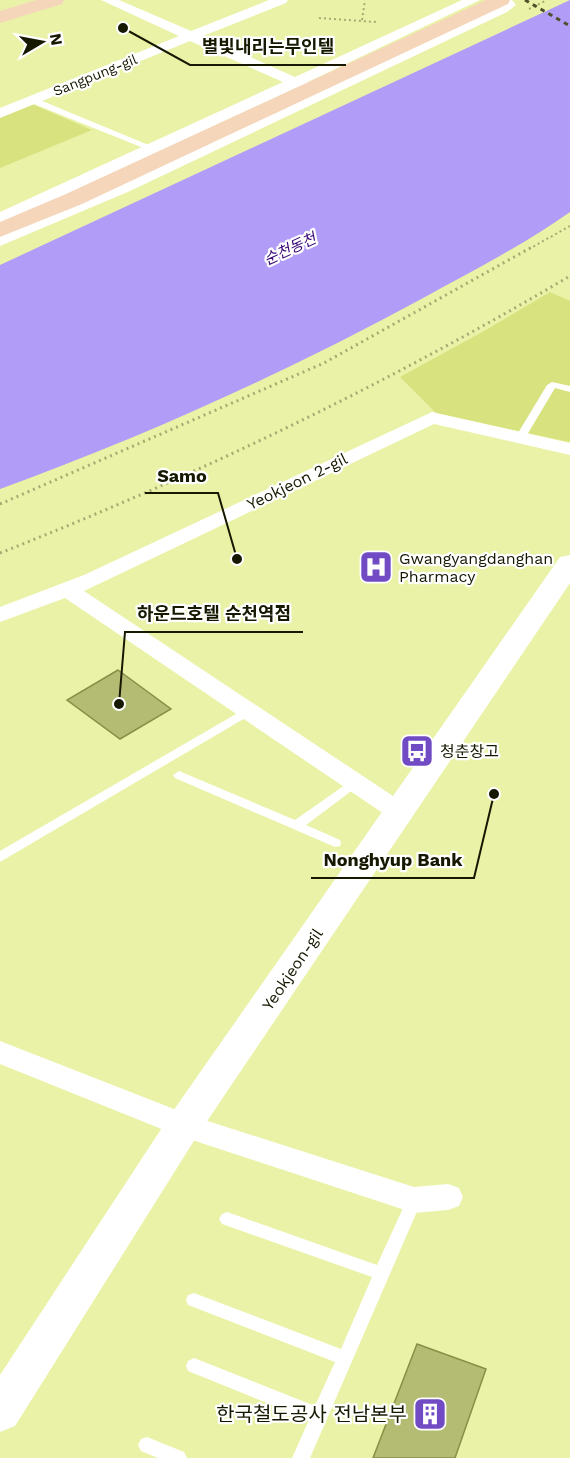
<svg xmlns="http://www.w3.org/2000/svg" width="570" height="1458" viewBox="0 0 570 1458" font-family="'Work Sans','Noto Sans KR',sans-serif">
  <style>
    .green { fill: #d8e27e }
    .water { fill: #b19cf8 }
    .building { fill: #b4bc73; stroke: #888f47; stroke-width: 1.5 }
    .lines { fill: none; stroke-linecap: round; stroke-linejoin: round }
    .path-far1 { stroke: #a6ac71; stroke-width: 2; stroke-dasharray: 2 3; stroke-linecap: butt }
    .path { stroke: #a6ac71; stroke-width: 3; stroke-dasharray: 2 4; stroke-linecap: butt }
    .service { fill: #fff; fill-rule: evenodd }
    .minor { fill: #fff; fill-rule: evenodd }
    .tertiary { fill: #fff; fill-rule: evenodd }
    .secondary { fill: #f6d6ba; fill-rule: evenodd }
    .rail { stroke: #4c502b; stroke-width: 3; stroke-dasharray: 4.5 4.5; stroke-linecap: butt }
    .labels { text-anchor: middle; stroke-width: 4.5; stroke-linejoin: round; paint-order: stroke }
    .far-street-label { font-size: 14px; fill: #161800; stroke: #fff }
    .far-water-label { font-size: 15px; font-style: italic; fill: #380676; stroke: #fff }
    .street-label { font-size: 16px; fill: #161800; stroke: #fff }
    .poi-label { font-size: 16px; fill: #161800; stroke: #fff; text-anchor: start }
    .near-poi-label { font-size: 20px; fill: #161800; stroke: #fff; text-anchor: end }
    .leader { fill: none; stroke: #161800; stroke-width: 2 }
    .callout-dot { fill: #161800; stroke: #fff; stroke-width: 2 }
    .callout-label { font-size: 18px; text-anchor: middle; font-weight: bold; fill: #161800; stroke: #fff; stroke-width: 4.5; stroke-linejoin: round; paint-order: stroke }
  </style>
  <rect width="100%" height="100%" fill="#eaf2a7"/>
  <g class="green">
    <polygon points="32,104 92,130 0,168 0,116"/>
    <polygon points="550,292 570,301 570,442 437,414 400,377 484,331"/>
  </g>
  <path class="water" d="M570,0V212C525,244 474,270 425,297C289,371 146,436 0,489V265Z"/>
  <g class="building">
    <polygon points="118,670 171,709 120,739 67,700"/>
    <polygon points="417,1344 486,1369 455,1458 373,1458"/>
  </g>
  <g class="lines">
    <g class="path-far1">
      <polyline points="529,9 547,0"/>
      <polyline points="319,18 376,22"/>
      <polyline points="362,20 365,0"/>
      <polyline points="529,249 570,226"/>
    </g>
    <g class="path">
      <polyline points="0,504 324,363 532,247"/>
      <path d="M0,553C198,475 387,384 570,276"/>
    </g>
    <g class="service">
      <polygon points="29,98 35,98 163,151 156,153 29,102"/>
      <polygon points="552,382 570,386 570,392 555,388 524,440 516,440 515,438 547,385"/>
      <polygon points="248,707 252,708 254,711 252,714 0,862 0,851"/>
      <polygon points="179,771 295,820 352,780 360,780 362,783 306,825 340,840 341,843 340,846 335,847 175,778 173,775"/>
      <polygon points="414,1194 419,1195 422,1200 310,1458 292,1458 309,1420 188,1371 186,1366 188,1361 194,1358 315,1406 335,1362 188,1305 186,1300 188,1295 194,1293 341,1349 372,1277 222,1224 219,1219 222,1214 227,1212 377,1265 409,1195"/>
      <polygon points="147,1437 184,1452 187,1458 158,1458 141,1451 138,1445 141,1439"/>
    </g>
    <g class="minor">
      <polygon points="101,0 119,0 191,31 269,0 288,0 286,3 203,36 295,77 462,0 480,0 308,82 313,87 311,90 306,91 296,88 59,198 0,223 0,212 283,82 190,41 0,118 0,108 179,36"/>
      <polygon points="498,0 512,0 516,5 507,12 130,191 0,246 0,235 118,185 497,6 501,4"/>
      <polygon points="432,412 570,443 570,455 434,424 84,591 408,806 412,812 408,818 399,821 390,818 65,598 0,622 0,607 84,575"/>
      <polygon points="0,1041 192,1116 414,1187 448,1184 459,1188 463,1197 459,1206 448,1210 414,1213 174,1134 0,1064"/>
    </g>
    <polygon class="tertiary" points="570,555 570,583 197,1136 15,1426 0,1432 0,1375 171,1114 560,557"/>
    <g class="secondary">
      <polygon points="36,0 64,0 62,4 0,23 0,11"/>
      <polygon points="486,0 510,0 508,4 82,204 0,237 0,222 66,194"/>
    </g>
    <polyline class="rail" points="525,0 570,26"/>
  </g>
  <defs>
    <symbol id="hospital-square" viewBox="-11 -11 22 22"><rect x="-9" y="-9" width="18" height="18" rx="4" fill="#714bc4" stroke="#fff"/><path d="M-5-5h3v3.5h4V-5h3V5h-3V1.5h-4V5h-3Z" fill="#fff"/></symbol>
    <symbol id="bus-square" viewBox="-11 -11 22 22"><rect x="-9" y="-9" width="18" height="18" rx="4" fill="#714bc4" stroke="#fff"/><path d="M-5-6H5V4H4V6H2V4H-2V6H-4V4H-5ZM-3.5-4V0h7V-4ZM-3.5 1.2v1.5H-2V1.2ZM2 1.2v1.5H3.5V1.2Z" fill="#fff"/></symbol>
    <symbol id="building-square" viewBox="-11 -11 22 22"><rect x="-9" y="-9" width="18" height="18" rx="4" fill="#714bc4" stroke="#fff"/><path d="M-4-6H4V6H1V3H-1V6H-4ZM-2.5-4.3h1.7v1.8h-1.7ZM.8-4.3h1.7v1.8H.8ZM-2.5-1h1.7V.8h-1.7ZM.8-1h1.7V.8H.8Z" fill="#fff"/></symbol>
  </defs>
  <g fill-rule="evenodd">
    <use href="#hospital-square" x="357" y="548" width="38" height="38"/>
    <use href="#bus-square" x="398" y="732" width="38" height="38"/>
    <use href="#building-square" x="411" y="1395" width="38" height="38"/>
  </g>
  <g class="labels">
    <g class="far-street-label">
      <text transform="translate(95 75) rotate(-22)" y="5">Sangpung-gil</text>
    </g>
    <g class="far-water-label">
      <text transform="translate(290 249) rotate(-25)" y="5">순천동천</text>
    </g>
    <g class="street-label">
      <text transform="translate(297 481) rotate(-26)" y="6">Yeokjeon 2-gil</text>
      <text transform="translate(292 969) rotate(-56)" y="6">Yeokjeon-gil</text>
    </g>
    <g class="poi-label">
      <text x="399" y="564">Gwangyangdanghan<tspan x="399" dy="18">Pharmacy</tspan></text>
      <text x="440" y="757">청춘창고</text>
    </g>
    <g class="near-poi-label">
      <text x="407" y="1421">한국철도공사 전남본부</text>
    </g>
  </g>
  <path class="leader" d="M123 28L190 65H346M237 559L218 493H145M119 704L125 632H303M494 794L474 878H311"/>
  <g class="callout-dot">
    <circle cx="123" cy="28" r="6"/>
    <circle cx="237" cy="559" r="6"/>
    <circle cx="119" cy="704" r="6"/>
    <circle cx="494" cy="794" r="6"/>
  </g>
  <g class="callout-label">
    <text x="268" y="53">별빛내리는무인텔</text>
    <text x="182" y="482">Samo</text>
    <text x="214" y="620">하운드호텔 순천역점</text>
    <text x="393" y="866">Nonghyup Bank</text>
  </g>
  <g transform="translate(42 42) rotate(80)" stroke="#ffffff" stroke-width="4.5" paint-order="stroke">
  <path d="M0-4.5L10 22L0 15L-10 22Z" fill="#161800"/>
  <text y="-9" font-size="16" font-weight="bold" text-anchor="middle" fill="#161800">N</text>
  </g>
</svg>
